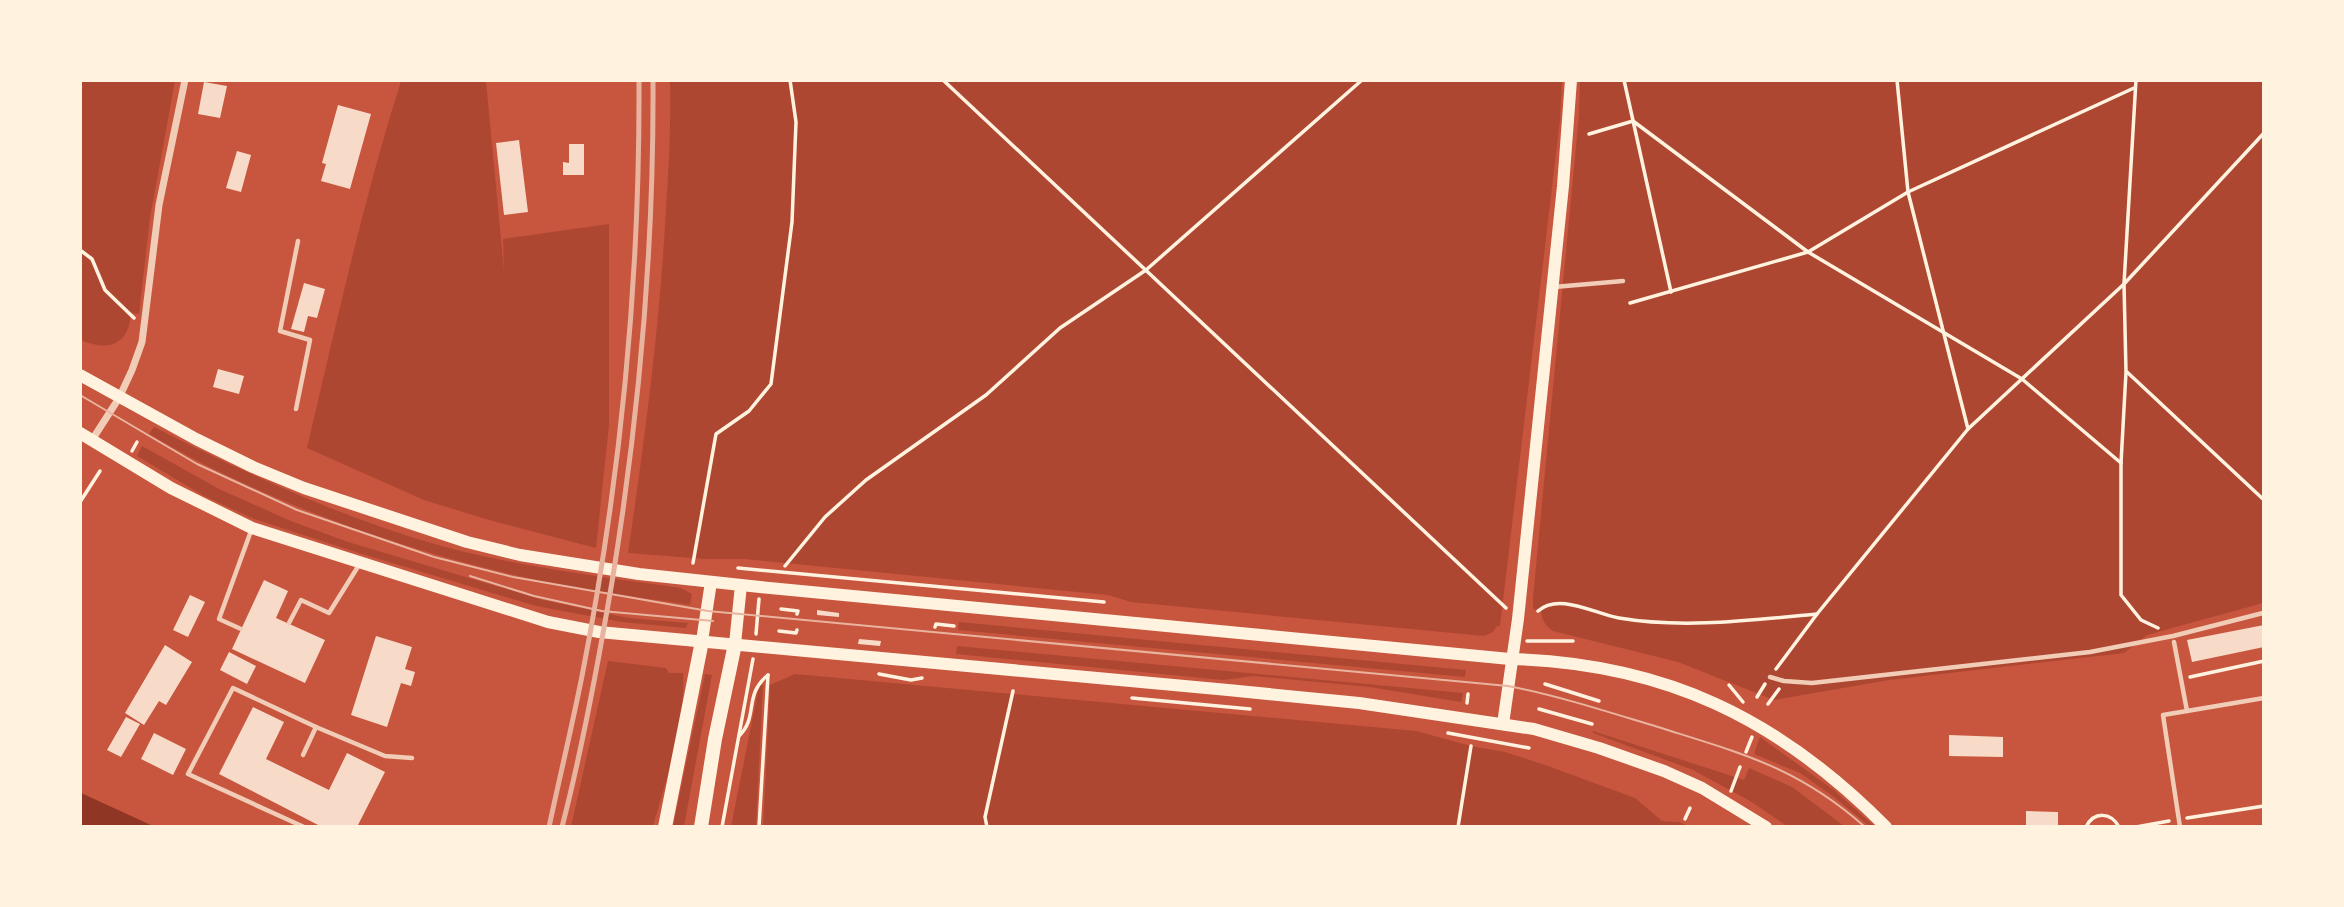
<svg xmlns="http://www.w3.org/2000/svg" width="2344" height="907" viewBox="0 0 2344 907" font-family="Lato,sans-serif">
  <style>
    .green { fill: #ae4732 }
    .water { fill: #8f3625 }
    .building { fill: #f7dbc8 }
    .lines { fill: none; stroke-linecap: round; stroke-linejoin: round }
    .path { stroke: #fff3e0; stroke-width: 3.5 }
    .service { stroke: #f1ccb7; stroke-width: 4.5 }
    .minor { stroke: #f1ccb7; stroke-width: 7 }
    .secondary { stroke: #fff3e0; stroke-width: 12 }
    .trunk { stroke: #fff3e0; stroke-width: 14 }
    .tram { stroke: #e9b49f; stroke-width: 2 }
    .rail { stroke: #e9b49f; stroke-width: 5 }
  </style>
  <rect width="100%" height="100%" fill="#c8553d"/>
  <g class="green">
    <path d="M81,81H175L150,218L139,314L131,313C129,345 108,352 81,340Z"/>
    <path d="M401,81H486L504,271L503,239L609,224V425L596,548L489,520L424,500L307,448C336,325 363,201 401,81Z"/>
    <path d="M670,81H1562L1560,120L1500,626H1497L1493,632L1484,636L1131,602L1108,595L745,559H705L628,553C645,438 660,324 666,208C669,166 671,123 670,81Z"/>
    <path d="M1580,81H2263V603L2147,635L2124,653L1889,680L1774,700L1678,662L1553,631C1545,626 1542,620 1541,611L1533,609V598L1579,115Z"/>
    <path d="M154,427C251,476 359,526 465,552C536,569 609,578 681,588L692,594L690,605C639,597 588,591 537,580C407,552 264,502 149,434Z"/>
    <polygon points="142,446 221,490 291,521 348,542 543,600 628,618 688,623 686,628 622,622 536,606 359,553 254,519 204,496 137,456"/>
    <polygon points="959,622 1466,670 1465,677 958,630"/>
    <polygon points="957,646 1463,693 1461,702 1370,687 1253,676 1223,680 956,654"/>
    <path d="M608,661L666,668L669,673H683C687,714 665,786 653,826L571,827Z"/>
    <polygon points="705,674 712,675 684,826 673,826"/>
    <polygon points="795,674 1416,731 1471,746 1505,752 1548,766 1635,798 1662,821 1679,822 1689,826 763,827 770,685"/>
    <polygon points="763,685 756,826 731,827 759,686"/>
    <polygon points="1593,731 1744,780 1749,768 1792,787 1844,826 1787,826 1750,801 1693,770 1593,733"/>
    <polygon points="1760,737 1835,791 1874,826 1869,826 1834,797 1800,773 1754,754"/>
  </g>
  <polygon class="water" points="81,793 153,826 81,826"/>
  <g class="building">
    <polygon points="204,82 227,86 220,118 198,114"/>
    <polygon points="338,105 371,114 350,189 321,181 326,164 322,163"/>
    <polygon points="519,140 528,212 504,215 496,143"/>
    <polygon points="569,144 584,144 584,175 563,175 563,162 569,163"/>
    <polygon points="237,151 251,155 241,192 226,188"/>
    <polygon points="304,283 325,289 317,318 308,316 304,332 291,329"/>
    <polygon points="218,369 244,376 239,394 213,387"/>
    <polygon points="264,580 288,591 276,618 325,640 305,683 232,649"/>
    <polygon points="190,595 205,602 188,637 173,630"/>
    <polygon points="817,610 839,613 839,617 817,615"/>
    <polygon points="2264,625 2264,647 2192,662 2187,640"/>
    <polygon points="376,636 412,647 405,669 415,672 411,686 401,683 387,727 351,715"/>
    <polygon points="859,639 881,641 880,646 858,644"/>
    <polygon points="165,645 192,662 166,705 159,701 144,725 125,713"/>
    <polygon points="229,652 256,666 247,684 220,670"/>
    <polygon points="253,707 284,722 266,759 329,790 347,753 385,772 357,827 322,827 219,774"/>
    <polygon points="126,717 140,724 121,757 107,750"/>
    <polygon points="154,733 186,749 173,775 141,759"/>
    <polygon points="1949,735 2003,737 2003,757 1949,756"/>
    <polygon points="2026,811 2058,812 2058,827 2026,827"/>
  </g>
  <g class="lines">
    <g class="path">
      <polyline points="943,80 1506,608"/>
      <polyline points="1624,80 1671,292"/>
      <polyline points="1897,80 1908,192 1968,429"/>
      <polyline points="1633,121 1808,252 2022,379 2121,463"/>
      <polyline points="1589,134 1633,121"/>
      <polyline points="80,250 92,259 105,290 134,318"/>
      <polyline points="1630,303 1808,252 1908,192 2134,88"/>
      <polyline points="2127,372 2264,500"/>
      <polyline points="132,451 137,442"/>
      <polyline points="80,502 100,471"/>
      <polyline points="693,563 716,434 749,411 771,384 792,222 796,122 790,80"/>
      <polyline points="785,566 825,517 866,480 986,395 1060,328 1146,270 1362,80"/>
      <polyline points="738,568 1104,602"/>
      <polyline points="781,609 798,611 797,614"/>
      <path d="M1538,611C1559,592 1595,614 1619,618C1684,629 1752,620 1817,614"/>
      <polyline points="935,627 936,624 954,626"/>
      <polyline points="2158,628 2141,620 2121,595 2121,463 2126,372 2124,284 2264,133"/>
      <polyline points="779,631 796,633 797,630"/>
      <polyline points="756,634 759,599"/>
      <polyline points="1527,641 1573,641"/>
      <polyline points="1776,669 1817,614 1968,429 2124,284 2136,80"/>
      <polyline points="879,674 911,680 922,678"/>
      <polyline points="2190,677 2264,661"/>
      <polyline points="1545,684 1599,701"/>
      <polyline points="1729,685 1743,702"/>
      <polyline points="1757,697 1765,684"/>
      <polyline points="1132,698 1250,709"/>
      <polyline points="1467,703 1468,694"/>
      <polyline points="1768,704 1779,689"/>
      <polyline points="1539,709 1592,724"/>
      <polyline points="1448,733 1529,748"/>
      <path d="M739,736C759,717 743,695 768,675"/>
      <polyline points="1746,752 1752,737"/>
      <polyline points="1731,791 1740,767"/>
      <polyline points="2187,818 2264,806"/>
      <polyline points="1685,819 1690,808"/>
      <polyline points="722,827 753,659"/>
      <polyline points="759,827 768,675"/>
      <polyline points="987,827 985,817 1013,691"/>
      <polyline points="1458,827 1471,746"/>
      <path d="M2086,827C2094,811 2111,812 2119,827"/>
      <polyline points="2136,827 2169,821"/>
    </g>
    <g class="service">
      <polyline points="1554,287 1623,281"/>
      <polyline points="296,409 310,340 280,331 298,241"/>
      <polyline points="289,623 301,600 329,613 359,565"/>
      <polyline points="241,629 219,619 251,531"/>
      <polyline points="2174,642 2187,711 2163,715 2180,827"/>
      <polyline points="1770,677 1784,681 1812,683 2090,652 2173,636 2263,613"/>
      <polyline points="2187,711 2264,698"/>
      <polyline points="303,755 316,727 385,756 412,758"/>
      <polyline points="304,827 188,774 233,688 316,727"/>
    </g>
    <polyline class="minor" points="92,440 119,398 132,370 142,342 159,205 185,80"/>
    <g class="secondary">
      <path d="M80,375L196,439L253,467L304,488L467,542L520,555L639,574L760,587L1510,659C1664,663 1778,718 1886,827"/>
      <polyline points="80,433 171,488 252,528 548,622 599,632 1228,690 1359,703 1534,729 1599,748 1664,771 1702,788 1766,827"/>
      <polyline points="702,641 711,582"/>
      <polyline points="735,644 741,585"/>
      <polyline points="1503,724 1518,619 1563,186 1571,80"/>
    </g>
    <g class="trunk">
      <polyline points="665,827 702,641"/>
      <polyline points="701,827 715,739 735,644"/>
    </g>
    <g class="tram">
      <path d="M80,395L197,464L297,510L434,557L513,577L708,611L1508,686C1559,696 1608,712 1658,727C1740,753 1798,767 1865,827"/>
      <polyline points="470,576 534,596 602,611 713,621"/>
    </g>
    <g class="rail">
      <path d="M549,827C560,776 572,726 582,676C620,483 640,278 639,80"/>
      <path d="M562,827C583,746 598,664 612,582C639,417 654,248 653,80"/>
    </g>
  </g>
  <rect width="2344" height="907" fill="none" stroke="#fff3e0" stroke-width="164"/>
</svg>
